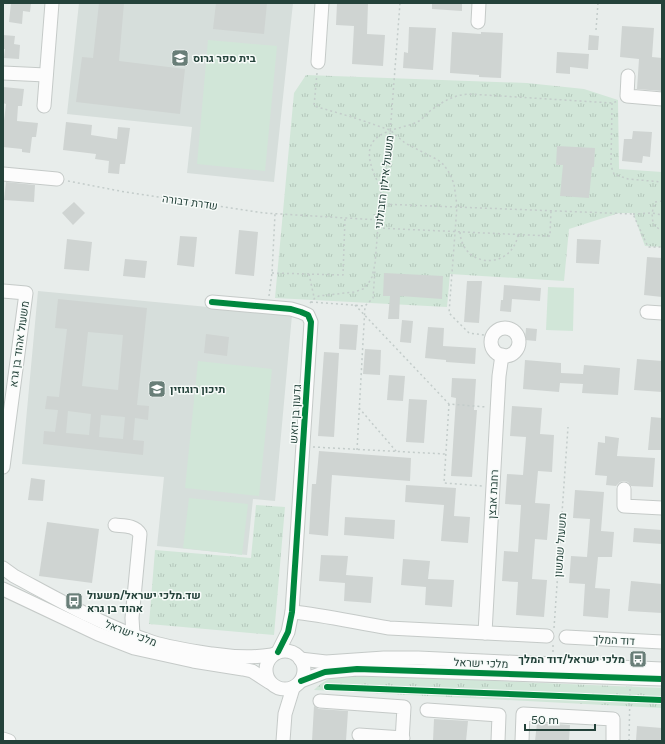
<svg xmlns="http://www.w3.org/2000/svg" width="665" height="744" viewBox="0 0 665 744" font-family="Figtree,Heebo,sans-serif">
  <style>
    .built { fill: #d6dedb }
    .grass { fill: url(#grass-tufts) }
    .pitch { fill: #d1e6d8 }
    .building { fill: #cfd4d2; fill-rule: evenodd }
    .lines { fill: none; stroke-linecap: round; stroke-linejoin: round }
    .minor-casing { stroke: #c5cac8; stroke-width: 15 }
    .path { stroke: #c3ccca; stroke-width: 1.5; stroke-dasharray: 2 3; stroke-linecap: butt }
    .minor { stroke: #fcfcfc; stroke-width: 13 }
    .cycleway-casing { stroke: #f7fbf9; stroke-width: 8 }
    .cycleway { stroke: #00873e; stroke-width: 6 }
    .labels { text-anchor: middle; stroke-width: 3; stroke-linejoin: round; paint-order: stroke }
    .poi-label { font-size: 11px; font-weight: bold; fill: #24423a; stroke: #f7fbf9; text-anchor: start }
    .street-label { font-size: 11px; fill: #24423a; stroke: #f7fbf9 }
  </style>
  <defs>
    <pattern id="grass-tufts" width="24" height="20" patternUnits="userSpaceOnUse"><rect width="24" height="20" fill="#d1e6d8"/><path d="M3 7l-1-3M5 7V3M7 7l1-3M15 17l-1-3M17 17v-4M19 17l1-3" fill="none" stroke="#b3c6ba"/></pattern>
  </defs>
  <rect width="100%" height="100%" fill="#e8edeb"/>
  <g class="built">
    <polygon points="79,3 293,3 274,182 187,173 192,127 67,114"/>
    <polygon points="38,291 292,315 275,501 253,499 247,555 157,546 164,477 22,464"/>
  </g>
  <g class="grass">
    <polygon points="306,75 527,83 584,89 618,100 619,169 662,172 662,247 645,246 633,213 619,213 569,229 564,281 450,274 447,307 275,298 294,93"/>
    <polygon points="256,505 285,507 274,635 149,624 155,550 251,558"/>
    <path d="M356,675L662,688V708L314,690C328,676 338,676 356,675Z"/>
  </g>
  <g class="pitch">
    <polygon points="208,40 277,46 265,171 197,164"/>
    <polygon points="548,287 574,288 573,331 546,330"/>
    <polygon points="198,361 272,369 259,496 185,488"/>
    <polygon points="189,498 248,504 242,555 183,548"/>
  </g>
  <g class="building">
    <polygon points="11,3 31,3 30,12 23,11 22,24 9,22"/>
    <polygon points="99,3 124,3 119,61 185,69 180,114 76,102 82,57 93,58"/>
    <polygon points="216,3 267,3 264,34 213,29"/>
    <polygon points="337,3 368,3 367,34 385,35 383,66 352,64 354,26 336,25"/>
    <polygon points="432,3 462,3 462,11 432,9"/>
    <polygon points="622,26 654,28 652,57 662,58 662,91 637,89 639,59 620,57"/>
    <polygon points="409,27 436,28 433,70 403,68 404,52 408,53"/>
    <polygon points="452,32 481,34 481,32 503,33 501,78 479,77 479,75 450,73"/>
    <polygon points="3,35 15,36 14,44 20,45 19,59 4,58 5,49 3,49"/>
    <polygon points="589,35 599,36 598,50 588,50"/>
    <polygon points="557,52 589,54 588,69 570,67 570,74 556,73"/>
    <polygon points="3,87 24,89 22,106 18,106 17,121 38,123 36,137 32,137 30,153 22,152 22,149 3,147 3,129 6,104 3,103"/>
    <polygon points="66,122 92,125 91,135 117,139 118,127 130,128 125,164 120,164 119,174 108,173 109,161 95,159 96,154 63,150"/>
    <polygon points="633,131 652,132 650,157 643,156 642,163 622,161 624,139 632,139"/>
    <polygon points="557,146 595,148 594,167 592,167 589,198 560,196 563,165 556,165"/>
    <polygon points="6,182 35,185 34,202 4,200"/>
    <polygon points="74,202 85,213 73,225 62,213"/>
    <polygon points="239,230 258,232 254,276 235,274"/>
    <polygon points="180,236 197,237 194,267 177,265"/>
    <polygon points="67,239 92,242 89,271 64,269"/>
    <polygon points="577,239 601,240 599,264 576,263"/>
    <polygon points="647,257 662,258 662,297 644,295"/>
    <polygon points="125,259 147,261 145,278 123,276"/>
    <polygon points="384,273 443,276 442,299 400,296 399,319 388,319 390,296 383,296"/>
    <polygon points="467,281 482,281 479,323 464,322"/>
    <polygon points="504,285 541,288 540,301 512,299 511,312 500,311 501,300 503,300"/>
    <path d="M58,299L147,308L137,405L149,406L148,420L135,418L133,440L144,441L143,455L43,444L44,431L55,432L58,410L45,409L47,396L59,397L67,329L55,328ZM88,332L123,335L118,390L82,386ZM68,411L91,414L89,435L66,433ZM101,415L125,417L123,439L99,437Z"/>
    <polygon points="402,320 413,321 411,343 400,342"/>
    <polygon points="340,324 358,325 356,350 339,349"/>
    <polygon points="428,327 444,328 443,346 476,348 475,364 446,362 446,360 425,358"/>
    <polygon points="526,328 537,329 536,341 525,340"/>
    <polygon points="206,334 229,337 227,356 204,353"/>
    <polygon points="365,349 381,350 380,375 363,374"/>
    <polygon points="324,352 339,353 334,437 318,436"/>
    <polygon points="637,359 662,361 662,392 634,390"/>
    <polygon points="525,360 561,363 561,373 583,374 584,365 620,368 618,395 582,393 583,384 560,383 559,392 523,389"/>
    <polygon points="389,375 405,376 403,401 387,400"/>
    <polygon points="452,378 476,379 474,410 477,410 472,477 451,476 456,398 451,397"/>
    <polygon points="409,399 427,400 424,443 406,442"/>
    <polygon points="512,406 542,408 540,434 554,435 552,472 538,471 535,503 550,504 547,540 535,539 532,579 547,580 544,617 516,615 518,582 502,581 504,551 518,552 521,505 505,504 507,474 523,475 526,437 510,436"/>
    <polygon points="651,417 662,418 662,450 648,450"/>
    <polygon points="605,436 619,438 617,456 655,458 653,487 631,486 628,482 624,481 620,482 616,486 606,485 607,476 595,475 598,442 605,443"/>
    <polygon points="319,451 411,458 410,481 332,475 328,536 309,534 312,484 316,484"/>
    <polygon points="31,478 45,480 43,501 28,500"/>
    <polygon points="406,485 456,488 454,516 470,517 468,543 441,541 444,505 405,502"/>
    <polygon points="575,490 604,492 601,531 614,532 612,557 598,557 595,588 610,589 608,618 583,616 585,584 569,583 571,556 587,557 590,519 573,518"/>
    <polygon points="345,517 395,520 394,539 344,535"/>
    <polygon points="47,522 99,529 92,583 39,576"/>
    <polygon points="634,528 662,530 662,544 633,542"/>
    <polygon points="321,555 348,556 346,575 373,577 371,603 344,601 345,583 319,581"/>
    <polygon points="403,559 430,561 428,579 454,580 452,607 425,605 426,587 401,585"/>
    <polygon points="631,581 662,584 662,613 628,611"/>
    <polygon points="314,706 319,709 348,711 346,741 312,741"/>
    <polygon points="434,719 468,721 466,741 433,741"/>
    <polygon points="537,723 570,725 569,741 535,741"/>
    <polygon points="637,726 662,728 662,741 636,741"/>
  </g>
  <g class="lines">
    <defs>
      <g id="minor">
        <polyline points="478,22 479,3"/>
        <polyline points="318,62 322,3"/>
        <polyline points="3,73 46,75"/>
        <polyline points="628,76 627,96 662,99"/>
        <polyline points="44,106 52,3"/>
        <polyline points="3,174 57,179"/>
        <polyline points="3,291 26,293 3,467"/>
        <polyline points="212,302 291,309 301,312 308,315 311,322 292,612 288,632 278,652"/>
        <polyline points="647,312 662,313"/>
        <circle cx="505" cy="342" r="14"/>
        <polyline points="624,489 624,506 662,508"/>
        <path d="M115,525C124,526 135,525 140,534L132,618L133,635"/>
        <path d="M3,568L14,576C59,600 104,626 152,642C171,648 192,651 212,654C232,657 252,658 272,655"/>
        <polyline points="3,589 98,634 134,648 193,661 243,669 252,671 269,682"/>
        <path d="M292,612C325,615 357,623 389,628L547,636"/>
        <polyline points="485,633 499,376 502,355"/>
        <polyline points="566,637 662,642"/>
        <circle cx="285" cy="670" r="19"/>
        <polyline points="300,659 326,662 384,658 418,658 662,669"/>
        <polyline points="301,681 325,672 357,669 662,679"/>
        <polyline points="320,701 404,707 402,741"/>
        <polyline points="427,710 499,715 498,741"/>
        <polyline points="359,735 403,738"/>
        <polyline points="3,739 9,741"/>
        <polyline points="283,741 285,714 293,688"/>
        <polyline points="522,741 523,714 613,719 613,741"/>
      </g>
    </defs>
    <use href="#minor" class="minor-casing"/>
    <g class="path">
      <polyline points="596,30 598,3"/>
      <polyline points="317,73 314,106 352,117 390,130 405,143 438,160 444,165 450,174 454,184 457,206 449,313 469,333 492,336"/>
      <polyline points="612,103 611,166 614,174 628,179 662,182"/>
      <polyline points="68,181 125,192 264,213 379,220"/>
      <path d="M381,189C370,166 358,141 390,131C399,127 410,126 419,121C423,118 427,114 430,111C443,101 454,95 469,94L612,103L618,101"/>
      <polyline points="662,201 655,202 652,213 653,224 659,229 662,230"/>
      <polyline points="380,204 633,214 648,247 662,247"/>
      <polyline points="633,214 652,213 662,215"/>
      <polyline points="378,228 550,236 551,210"/>
      <path d="M460,232C462,268 511,271 518,235"/>
      <polyline points="272,273 343,275 345,218"/>
      <polyline points="309,274 314,297"/>
      <polyline points="269,296 272,273 275,214"/>
      <polyline points="311,302 365,306 373,298 375,270"/>
      <polyline points="310,303 315,298 319,296 354,292 363,289 368,284 372,277 375,264 381,189 385,177 389,147 400,3"/>
      <polyline points="355,305 449,404 486,407"/>
      <polyline points="449,404 444,483 483,486"/>
      <polyline points="359,408 396,451"/>
      <polyline points="313,447 445,454"/>
      <polyline points="357,450 365,306"/>
      <polyline points="554,628 568,427"/>
      <polyline points="553,652 553,644"/>
      <polyline points="629,741 630,689"/>
    </g>
    <use href="#minor" class="minor"/>
    <defs>
      <g id="cycleway">
        <polyline points="212,302 291,309 301,312 308,315 311,322 292,612 288,632 278,652"/>
        <polyline points="301,681 325,672 357,669 662,679"/>
        <polyline points="327,687 662,700"/>
      </g>
    </defs>
    <use href="#cycleway" class="cycleway-casing"/>
    <use href="#cycleway" class="cycleway"/>
  </g>
  <defs>
    <symbol id="school-square" viewBox="-11 -11 22 22"><rect x="-9" y="-9" width="18" height="18" rx="4" fill="#697e78" stroke="#f7fbf9"/><path d="M0-5L7-2L0 1L-7-2ZM-4 1L0 2.5L4 1V4Q0 6-4 4Z" fill="#fff"/></symbol>
    <symbol id="bus-square" viewBox="-11 -11 22 22"><rect x="-9" y="-9" width="18" height="18" rx="4" fill="#697e78" stroke="#f7fbf9"/><path d="M-5-6H5V4H4V6H2V4H-2V6H-4V4H-5ZM-3.5-4V0h7V-4ZM-3.5 1.2v1.5H-2V1.2ZM2 1.2v1.5H3.5V1.2Z" fill="#fff"/></symbol>
  </defs>
  <g fill-rule="evenodd">
    <use href="#school-square" x="170" y="48" width="20" height="20"/>
    <use href="#school-square" x="147" y="379" width="20" height="20"/>
    <use href="#bus-square" x="64" y="591" width="20" height="20"/>
    <use href="#bus-square" x="628" y="649" width="20" height="20"/>
  </g>
  <g class="labels">
    <g class="poi-label">
      <text x="193" y="62">בית ספר גרוס</text>
      <text x="170" y="393">תיכון רוגוזין</text>
      <text x="87" y="599">שד.מלכי ישראל/משעול<tspan x="87" dy="13">אהוד בן גרא</tspan></text>
      <text x="625" y="663" text-anchor="end">מלכי ישראל/דוד המלך</text>
    </g>
    <g class="street-label">
      <text transform="translate(384 182) rotate(-83)" y="4">משעול אילון הזבולוני</text>
      <text transform="translate(190 202) rotate(8)" y="4">שדרת דבורה</text>
      <text transform="translate(19 344) rotate(-82)" y="4">משעול אהוד בן גרא</text>
      <text transform="translate(295 414) rotate(-86)" y="4">גדעון בן יואש</text>
      <text transform="translate(493 494) rotate(-87)" y="4">רחבת אבצן</text>
      <text transform="translate(560 545) rotate(-86)" y="4">משעול שמשון</text>
      <text transform="translate(131 633) rotate(21)" y="4">מלכי ישראל</text>
      <text transform="translate(614 640) rotate(3)" y="4">דוד המלך</text>
      <text transform="translate(481 663) rotate(2)" y="4">מלכי ישראל</text>
    </g>
  </g>
  <rect width="665" height="744" fill="none" stroke="#24423a" stroke-width="8"/>
  <path d="M525 724v6h70v-6" fill="none" stroke="#24423a" stroke-width="2"/>
  <text x="531" y="724" font-size="12" fill="#24423a" stroke="#f7fbf9" stroke-width="3" paint-order="stroke">50 m</text>
</svg>
